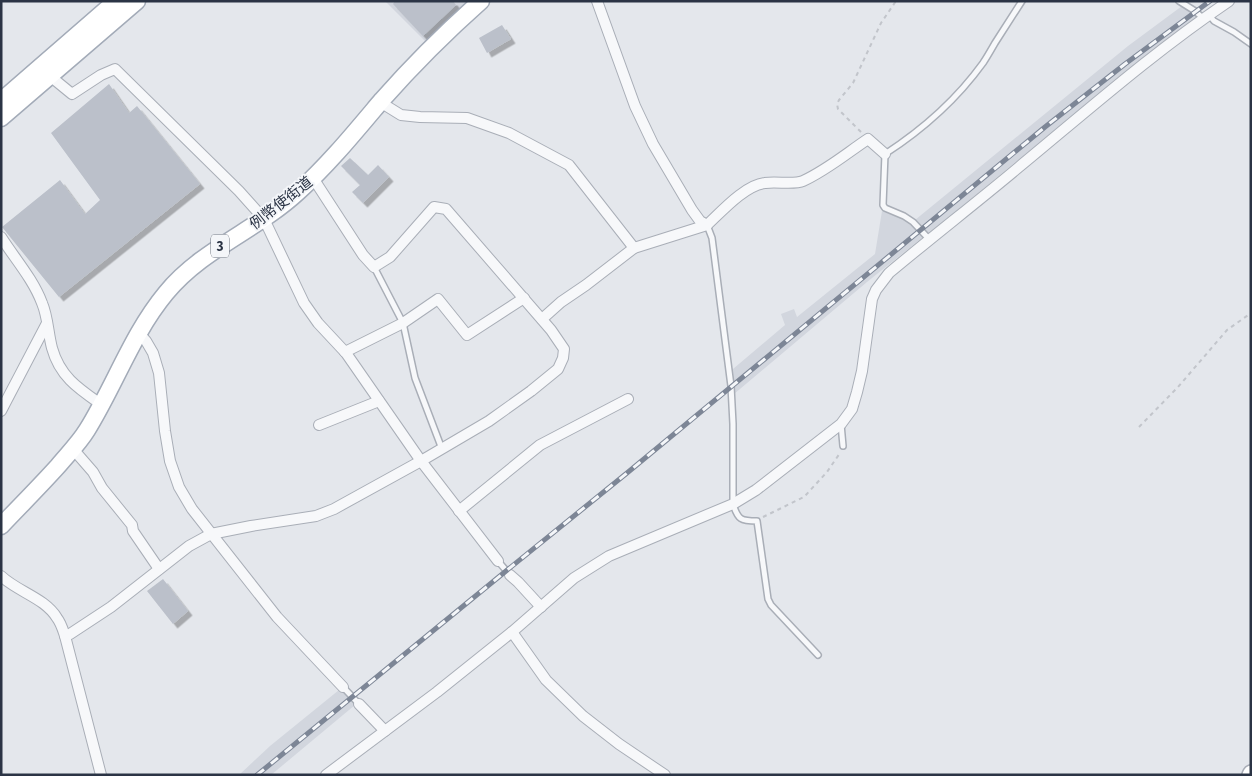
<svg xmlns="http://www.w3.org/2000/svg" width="1252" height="776" viewBox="0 0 1252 776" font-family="'Fira Sans Condensed','Noto Sans JP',sans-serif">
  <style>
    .built { fill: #d2d6de }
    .building { fill: #bbc0ca; filter: url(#shadow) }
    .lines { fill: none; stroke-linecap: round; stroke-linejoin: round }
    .lane-casing { stroke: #a9aeb7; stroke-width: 8 }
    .street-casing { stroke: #a9aeb7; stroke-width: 12 }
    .secondary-casing { stroke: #a9aeb7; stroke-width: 18 }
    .primary-casing { stroke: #a3abb8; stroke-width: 19 }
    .path { stroke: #c2c5cb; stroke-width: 2; stroke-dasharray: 4 4; stroke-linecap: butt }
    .lane { stroke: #f7f8fa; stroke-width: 5 }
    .street { stroke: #f7f8fa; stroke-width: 10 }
    .secondary { stroke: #fff; stroke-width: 15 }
    .primary { stroke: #fff; stroke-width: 16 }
    .rail-casing { stroke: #7d8696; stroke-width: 5 }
    .rail { stroke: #f4f6f9; stroke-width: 3; stroke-dasharray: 9; stroke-linecap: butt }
    .labels { text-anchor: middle; stroke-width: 4; stroke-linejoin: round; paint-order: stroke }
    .shield { fill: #f4f6f9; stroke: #676e7b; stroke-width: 1 }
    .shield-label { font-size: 14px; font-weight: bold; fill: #2b3445 }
    .street-label { font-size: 15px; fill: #2b3445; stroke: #f4f6f9 }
  </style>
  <defs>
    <filter id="shadow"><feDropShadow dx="4.5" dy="4.5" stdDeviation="0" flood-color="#0004"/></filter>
  </defs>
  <rect width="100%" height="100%" fill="#e4e7ec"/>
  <g class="built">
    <polygon points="388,1 472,1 426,42 386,2"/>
    <polygon points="1182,6 1199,17 1112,82 929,234 915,220 1128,46"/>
    <polygon points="882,211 905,220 911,223 922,236 922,238 867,282 734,394 733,369 785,325 781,314 794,309 797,317 875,254"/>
    <polygon points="339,690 342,690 356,704 355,705 271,775 239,775 270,746"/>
  </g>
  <g class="building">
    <polygon points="395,1 453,1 456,5 423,36 393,4"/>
    <polygon points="502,25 511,39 487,53 479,38"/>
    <polygon points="109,84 129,113 137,106 200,184 59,297 2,227 60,180 85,214 100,200 51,133"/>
    <polygon points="350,158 368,175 378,165 389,177 363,203 352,192 360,185 341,166"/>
    <polygon points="163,579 188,611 173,624 147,591"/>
  </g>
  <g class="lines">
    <defs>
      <g id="lane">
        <polyline points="1179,1 1195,11 1204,19"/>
        <polyline points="1209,15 1214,21 1234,32 1251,44"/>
        <path d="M707,225L712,238L731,386L733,424V504C738,520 741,521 757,521L768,599L771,605L818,655"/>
        <path d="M929,239L913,222L904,216L885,208L883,205L885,154C922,130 957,99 983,63C987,57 991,50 995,43C1004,29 1013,15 1022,1"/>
        <polyline points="374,267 403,323 415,378 442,449"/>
        <polyline points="841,424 843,446"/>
        <polyline points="498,561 510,575"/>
        <polyline points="343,687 359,704"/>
      </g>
      <g id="street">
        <path d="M597,1L635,106L653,144L692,210L700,221L707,225C721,212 745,185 765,183C776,181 794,185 803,181C827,170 847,153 868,139L885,154"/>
        <polyline points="50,76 72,94 101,75 115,69 239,191 264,219 304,303 318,323 346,353 421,461 498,561"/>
        <polyline points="380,102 401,115 420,117 467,118 509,133 569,165 634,248"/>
        <path d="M1,237C15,259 33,279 42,303C48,317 48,333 52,348C60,377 79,389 102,405"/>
        <polyline points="542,319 561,302 586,285 634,248 707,225"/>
        <polyline points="138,332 146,341 153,353 159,373 165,431 170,461 179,487 192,509 277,617 343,687"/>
        <polyline points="345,352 403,323 438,299 467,335 524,298"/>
        <polyline points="1,411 47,323"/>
        <polyline points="319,425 379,401"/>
        <polyline points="73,449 93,472 102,488 132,525 133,531 159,569"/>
        <polyline points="459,511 540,445 628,399"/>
        <polyline points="510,575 518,582 541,607"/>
        <path d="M1,576C18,592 45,598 57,618C61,623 63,630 65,636L101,775"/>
        <polyline points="512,632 546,680 583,716 619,744 665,775"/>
        <polyline points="65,636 70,634 111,607 189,546 211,534 251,526 316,516 334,509 421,461 489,421 531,391 558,369 563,358 564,349 551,330 446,209 434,207 390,257 374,267 363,255 313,178"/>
        <polyline points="359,704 385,731"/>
        <path d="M326,775L437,692L512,632L574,578L609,556L733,504L756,490L841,424L852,409L857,392L862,371L872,299L876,290L889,273C932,237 976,203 1019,167C1088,110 1155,51 1229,1"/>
      </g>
      <polyline id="secondary" points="1250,775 1251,773"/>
      <g id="primary">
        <polyline points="1,101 116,1"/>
        <polyline points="1,118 137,1"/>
        <path d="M1,526C20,506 40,486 58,466C68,454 79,443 87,430C115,385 132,334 166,293C202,249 257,230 298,192C329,164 355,132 382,100C413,65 446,32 481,1"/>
      </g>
    </defs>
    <use href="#lane" class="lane-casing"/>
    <use href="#street" class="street-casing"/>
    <use href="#secondary" class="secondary-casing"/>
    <use href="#primary" class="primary-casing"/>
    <g class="path">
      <polyline points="861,132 838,109 837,104 839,100 853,83 881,23 896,1"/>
      <polyline points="1139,427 1178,387 1227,330 1251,313"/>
      <polyline points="763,517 804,497 827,472 840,453"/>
    </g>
    <use href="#lane" class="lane"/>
    <use href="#street" class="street"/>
    <use href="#secondary" class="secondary"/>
    <use href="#primary" class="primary"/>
    <defs>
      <polyline id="rail" points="257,775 506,571 627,473 1045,127 1125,64 1210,1"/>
    </defs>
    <use href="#rail" class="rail-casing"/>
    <use href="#rail" class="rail"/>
  </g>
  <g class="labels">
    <rect class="shield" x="211" y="234.5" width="18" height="23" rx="4"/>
    <g class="shield-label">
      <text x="220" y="251">3</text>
    </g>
    <g class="street-label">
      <text transform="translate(281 203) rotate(-38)" y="5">例幣使街道</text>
    </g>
  </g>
  <rect width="1252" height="776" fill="none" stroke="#2b3445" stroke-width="5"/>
</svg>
